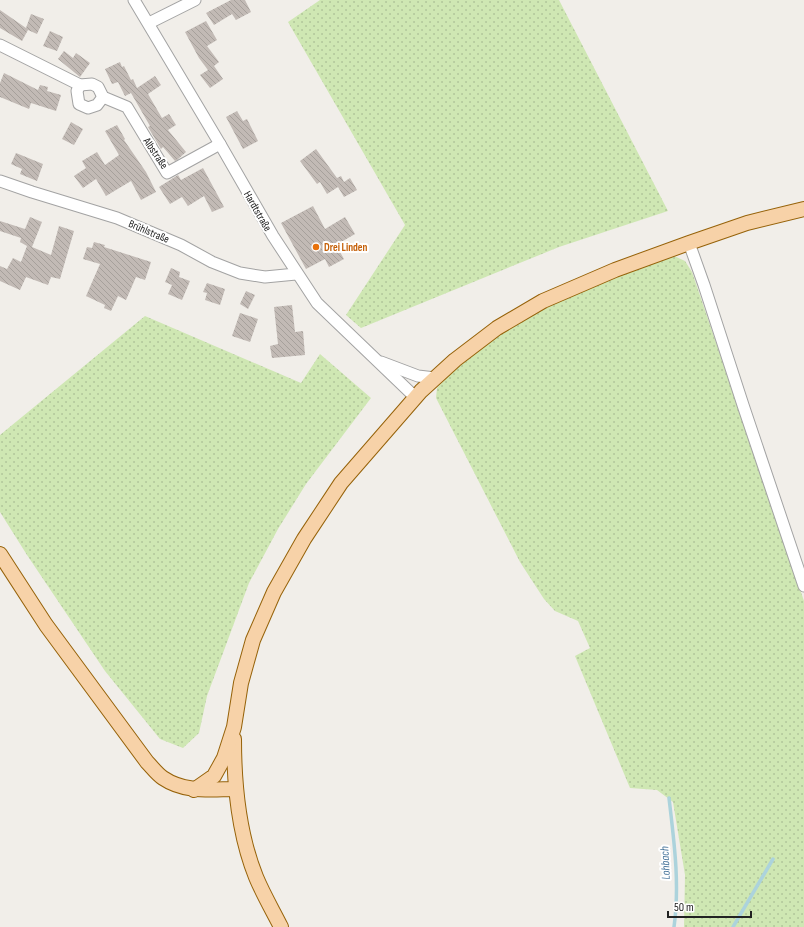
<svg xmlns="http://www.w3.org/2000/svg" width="804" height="927" viewBox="0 0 804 927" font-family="'Sofia Sans Condensed',sans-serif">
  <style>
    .grass { fill: url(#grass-dots) }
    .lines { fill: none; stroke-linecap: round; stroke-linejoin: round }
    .stream { stroke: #acd3dc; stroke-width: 3.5 }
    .building { fill: url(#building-back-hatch) }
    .minor-casing { stroke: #a3a3a3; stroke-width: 13 }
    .major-casing { stroke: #966209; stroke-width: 16 }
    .minor { stroke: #fff; stroke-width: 11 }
    .major { stroke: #f7d2a8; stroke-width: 14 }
    .food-dot { fill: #e8710a; stroke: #fff; stroke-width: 1.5 }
    .labels { text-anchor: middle; stroke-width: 4; stroke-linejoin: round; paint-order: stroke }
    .street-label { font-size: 11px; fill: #222; stroke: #fff }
    .food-label { font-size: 11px; font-weight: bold; fill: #c56008; stroke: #fff; text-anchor: start }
    .water-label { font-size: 12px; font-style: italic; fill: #4c789d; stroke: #fff }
  </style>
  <defs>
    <pattern id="grass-dots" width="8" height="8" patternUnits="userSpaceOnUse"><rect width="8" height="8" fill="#cfe7b3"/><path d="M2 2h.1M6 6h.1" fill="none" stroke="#b1c69a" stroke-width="1.8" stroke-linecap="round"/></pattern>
    <pattern id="building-back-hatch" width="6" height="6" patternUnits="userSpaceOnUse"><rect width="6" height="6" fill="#c2bab5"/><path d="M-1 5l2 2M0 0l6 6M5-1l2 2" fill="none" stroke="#a6a09b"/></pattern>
  </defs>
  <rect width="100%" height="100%" fill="#f1eee9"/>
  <g class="grass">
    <polygon points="320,0 559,0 668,211 559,247 361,328 346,315 405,225 288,22"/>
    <polygon points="672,255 685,261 692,272 804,601 804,927 684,927 685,875 673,802 657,790 630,788 575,656 590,648 578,621 555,611 544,599 520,562 436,398 437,388 456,368 503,332 548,307 597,285"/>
    <polygon points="145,316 301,383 320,354 371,398 306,484 278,529 249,583 207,696 199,733 183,748 160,739 105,671 27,555 0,512 0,435"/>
  </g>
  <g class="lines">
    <g class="stream">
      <path d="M669,798C674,841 680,884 674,927"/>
      <polyline points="733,927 773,859"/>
    </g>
  </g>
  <g class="building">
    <polygon points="231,0 245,0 251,12 236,20 232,14 214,25 206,13"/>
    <polygon points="0,10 26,28 31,14 44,19 37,34 28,30 22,41 0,28"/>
    <polygon points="206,21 217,40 207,46 219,62 214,66 223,79 210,88 200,75 208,70 199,58 185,32"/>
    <polygon points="50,31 63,37 57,51 43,46"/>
    <polygon points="64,51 73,58 76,53 90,63 80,77 58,59"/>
    <polygon points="120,62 122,67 124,66 131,80 133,79 137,88 155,76 161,85 148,94 162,118 169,114 176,125 168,130 186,152 177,160 175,161 163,147 161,149 148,127 150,126 131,93 125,96 118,82 112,84 105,69"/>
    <polygon points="4,73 38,90 40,85 48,87 47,91 61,95 56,111 31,103 29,109 0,97 0,83"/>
    <polygon points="237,111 243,121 247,119 258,141 243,149 226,117"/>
    <polygon points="71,122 83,129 74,145 62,139"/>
    <polygon points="117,125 125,139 124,140 146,172 156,192 141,200 131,181 106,196 96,179 83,188 74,176 86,168 82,161 97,152 105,165 119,155 105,131"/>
    <polygon points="316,149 337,178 341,176 344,182 350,178 357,190 344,197 338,187 327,194 320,182 317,184 300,161"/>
    <polygon points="16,153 43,164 37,181 20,174 22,169 11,164"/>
    <polygon points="203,168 224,207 212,212 204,196 188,206 182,197 170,204 159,187 178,175 181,180"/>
    <polygon points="313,206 325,229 345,217 355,234 336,245 344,259 329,267 325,259 306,269 281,223"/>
    <polygon points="30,217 42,222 32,247 51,255 59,226 74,231 60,279 51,277 48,285 26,277 20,290 0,281 0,266 7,269 13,258 21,262 27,246 20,242 21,238 0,231 0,221 25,229"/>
    <polygon points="94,242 105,245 104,247 151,262 145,280 136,277 126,300 118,296 111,311 104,308 105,305 86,296 100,264 83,259 87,247 92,248"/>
    <polygon points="171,268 180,272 179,277 190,281 182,300 168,294 172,285 165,282"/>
    <polygon points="207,283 225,289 220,305 205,300 207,293 203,292"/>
    <polygon points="246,291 255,295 248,309 240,304"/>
    <polygon points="292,305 295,332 303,331 305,355 272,358 270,346 278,344 274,307"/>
    <polygon points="240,313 258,319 250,342 232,336"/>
  </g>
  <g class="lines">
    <defs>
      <g id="minor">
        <polyline points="134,0 220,144 273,236 317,303 415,397"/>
        <polyline points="149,23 195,0"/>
        <polyline points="0,45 80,85 92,84 98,87 103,97 127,107 167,173 220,144"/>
        <polyline points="80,85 77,91 79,104 88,108 97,105 103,97"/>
        <polyline points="0,181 32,192 117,218 181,245 212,262 240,273 265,277 296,274"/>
        <polyline points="689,243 704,285 743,405 804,586"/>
        <polyline points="381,362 418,376 435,378"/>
      </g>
      <g id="major">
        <path d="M0,554L46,625L147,762C152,767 157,774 163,778C185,793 211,789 236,789"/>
        <path d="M234,739C234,785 239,835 256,877C263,894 273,911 281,927"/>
        <polyline points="194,790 214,776 224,758 234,727 241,683 253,640 274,592 304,539 341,483 421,391 455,360 497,328 543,301 615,270 689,243 747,223 804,209"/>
      </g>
    </defs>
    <use href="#minor" class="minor-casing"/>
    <use href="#major" class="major-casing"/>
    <use href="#minor" class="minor"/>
    <use href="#major" class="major"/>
  </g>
  <circle class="food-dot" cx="316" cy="247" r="4"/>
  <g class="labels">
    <g class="street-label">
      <text transform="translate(156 153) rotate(56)" y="4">Albstraße</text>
      <text transform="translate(258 211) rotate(60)" y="4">Hardtstraße</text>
      <text transform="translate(149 231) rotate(23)" y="4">Brühlstraße</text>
    </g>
    <g class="food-label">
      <text x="324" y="251">Drei Linden</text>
    </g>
    <g class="water-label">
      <text transform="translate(665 863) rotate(-93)" y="4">Lohbach</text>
    </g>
  </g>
  <path d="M668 911v6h83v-6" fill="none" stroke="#222222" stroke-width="2"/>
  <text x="674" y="911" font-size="12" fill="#222222" stroke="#ffffff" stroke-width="3" paint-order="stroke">50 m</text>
</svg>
